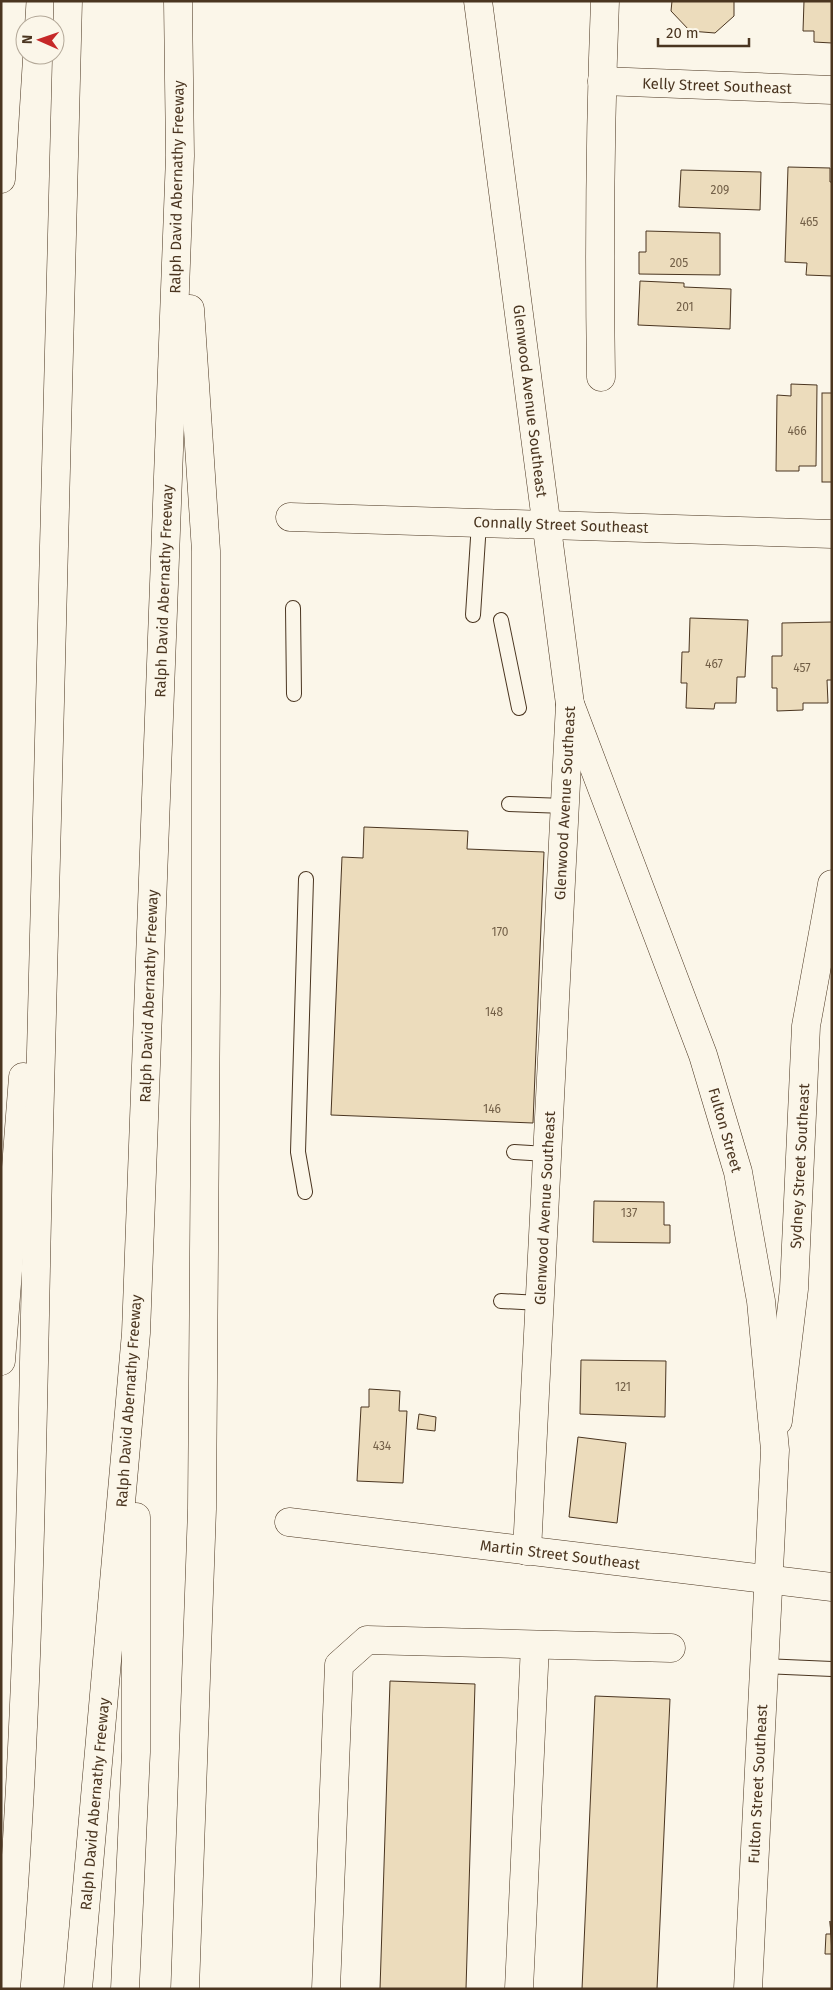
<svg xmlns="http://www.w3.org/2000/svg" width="833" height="1990" viewBox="0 0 833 1990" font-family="'Fira Sans',sans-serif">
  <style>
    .building { fill: #ecdcbc; stroke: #4a3520 }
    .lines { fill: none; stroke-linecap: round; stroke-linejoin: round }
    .service-casing { stroke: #4a3520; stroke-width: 16 }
    .minor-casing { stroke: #4a3520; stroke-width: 29 }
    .tertiary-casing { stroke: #4a3520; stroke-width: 29 }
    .motorway-casing { stroke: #4a3520; stroke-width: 29 }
    .service { stroke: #fbf6e9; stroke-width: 14 }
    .minor { stroke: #fbf6e9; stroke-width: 28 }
    .tertiary { stroke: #fbf6e9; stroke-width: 28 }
    .motorway { stroke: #fbf6e9; stroke-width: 28 }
    .labels { text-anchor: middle; stroke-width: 4; stroke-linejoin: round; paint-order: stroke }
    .number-label { font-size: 12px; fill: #725f47 }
    .street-label { font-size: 15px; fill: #4a3520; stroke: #fbf6e9 }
  </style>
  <rect width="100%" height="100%" fill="#fbf6e9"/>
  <g class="building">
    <polygon points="672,1 734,1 734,16 715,33 690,31 671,11"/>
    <polygon points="804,1 832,1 832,43 814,42 814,31 803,31"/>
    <polygon points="788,167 830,168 830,182 832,182 832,276 806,275 807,263 785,262"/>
    <polygon points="681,170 761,172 760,210 679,207"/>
    <polygon points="646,231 720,233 720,275 639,274 639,252 646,252"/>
    <polygon points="640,281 684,283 684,287 731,289 730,329 638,325"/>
    <polygon points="791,384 817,385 816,466 799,466 799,471 776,471 777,395 791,396"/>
    <rect x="822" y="393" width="10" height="89"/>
    <polygon points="690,618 748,620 745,677 737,677 736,703 715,703 714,709 686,708 687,683 681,683 682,652 689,652"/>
    <polygon points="832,622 832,680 827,680 828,703 803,703 803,710 777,711 777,688 772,688 772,656 782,656 782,623"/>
    <polygon points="364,827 468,831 467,849 544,852 533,1123 331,1115 342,857 363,858"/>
    <polygon points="594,1201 664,1202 664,1225 670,1225 670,1243 593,1242"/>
    <polygon points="581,1360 666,1361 665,1417 580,1414"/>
    <polygon points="369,1389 400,1391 399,1411 407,1411 403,1483 357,1481 361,1407 369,1407"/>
    <polygon points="419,1414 436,1417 435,1431 417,1429"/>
    <polygon points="578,1437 626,1443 617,1523 569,1517"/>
    <polygon points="390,1681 475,1684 466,1989 380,1989"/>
    <polygon points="595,1696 670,1699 657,1989 582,1989"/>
    <polygon points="830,1921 832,1954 825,1954 826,1934 831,1934"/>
  </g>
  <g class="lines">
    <defs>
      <g id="service">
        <polyline points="293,608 294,694"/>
        <polyline points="473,615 479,523"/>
        <polyline points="501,620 519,708"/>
        <polyline points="509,804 565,806"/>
        <polyline points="514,1152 547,1154"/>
        <polyline points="305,1192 298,1152 306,879"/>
        <polyline points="501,1301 540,1303"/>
        <polyline points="763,1666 832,1669"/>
      </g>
      <g id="minor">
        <polyline points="602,81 832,90"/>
        <path d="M601,377C599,251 600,126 605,1"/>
        <polyline points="290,517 832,534"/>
        <polyline points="778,1421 794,1289 806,1026 832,884"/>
        <polyline points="289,1522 832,1587"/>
        <polyline points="527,1551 570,704"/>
        <polyline points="326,1989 339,1665 367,1640 671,1648"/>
        <polyline points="519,1989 535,1645"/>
      </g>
      <polyline id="tertiary" points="478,1 570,704 703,1055 738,1172 761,1301 775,1450 748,1989"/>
      <g id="motorway">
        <polyline points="1,179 12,1"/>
        <polyline points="1,1361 23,1077"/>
        <path d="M6,1989C31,1703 32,1416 39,1130C47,754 58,378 68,1"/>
        <polyline points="78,1989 136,1333 180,156 178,1"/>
        <polyline points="125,1989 136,1752 136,1517"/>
        <polyline points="185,1989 202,1509 206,993 206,551 190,309"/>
      </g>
    </defs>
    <use href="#service" class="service-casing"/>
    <use href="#minor" class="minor-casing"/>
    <use href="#tertiary" class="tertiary-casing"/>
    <use href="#motorway" class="motorway-casing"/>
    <use href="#service" class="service"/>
    <use href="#minor" class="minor"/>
    <use href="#tertiary" class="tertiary"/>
    <use href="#motorway" class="motorway"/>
  </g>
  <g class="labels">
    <g class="number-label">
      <text x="720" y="194">209</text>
      <text x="809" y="226">465</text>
      <text x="679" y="267">205</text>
      <text x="685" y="311">201</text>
      <text x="797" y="435">466</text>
      <text x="714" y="668">467</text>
      <text x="802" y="672">457</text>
      <text x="500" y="936">170</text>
      <text x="494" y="1016">148</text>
      <text x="492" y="1113">146</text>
      <text x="629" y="1217">137</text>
      <text x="623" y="1391">121</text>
      <text x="382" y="1450">434</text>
    </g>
    <g class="street-label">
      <text transform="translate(717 86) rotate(2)" y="5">Kelly Street Southeast</text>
      <text transform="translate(177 187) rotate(-89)" y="5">Ralph David Abernathy Freeway</text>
      <text transform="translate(530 401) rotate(83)" y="5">Glenwood Avenue Southeast</text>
      <text transform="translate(561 525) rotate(2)" y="5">Connally Street Southeast</text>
      <text transform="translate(164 591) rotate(-88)" y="5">Ralph David Abernathy Freeway</text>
      <text transform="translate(565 803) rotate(-87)" y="5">Glenwood Avenue Southeast</text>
      <text transform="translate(149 996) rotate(-88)" y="5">Ralph David Abernathy Freeway</text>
      <text transform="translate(725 1130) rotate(74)" y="5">Fulton Street</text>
      <text transform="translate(800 1166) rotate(-87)" y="5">Sydney Street Southeast</text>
      <text transform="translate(545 1208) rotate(-87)" y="5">Glenwood Avenue Southeast</text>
      <text transform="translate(129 1401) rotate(-86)" y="5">Ralph David Abernathy Freeway</text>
      <text transform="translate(560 1555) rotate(7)" y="5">Martin Street Southeast</text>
      <text transform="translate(758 1784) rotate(-87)" y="5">Fulton Street Southeast</text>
      <text transform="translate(95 1804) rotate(-85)" y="5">Ralph David Abernathy Freeway</text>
    </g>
  </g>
  <rect width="833" height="1990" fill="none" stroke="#4a3520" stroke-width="5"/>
  <g transform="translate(40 40) rotate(272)"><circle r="24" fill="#fbf6e9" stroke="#b4a999"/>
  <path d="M0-4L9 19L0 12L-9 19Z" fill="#c62828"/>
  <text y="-8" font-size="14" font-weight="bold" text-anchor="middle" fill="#4a3520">N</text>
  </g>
  <path d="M658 38v8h91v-8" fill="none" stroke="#4a3520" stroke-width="2.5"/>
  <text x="666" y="38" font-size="15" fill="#4a3520" stroke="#fbf6e9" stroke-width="4" paint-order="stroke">20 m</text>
</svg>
